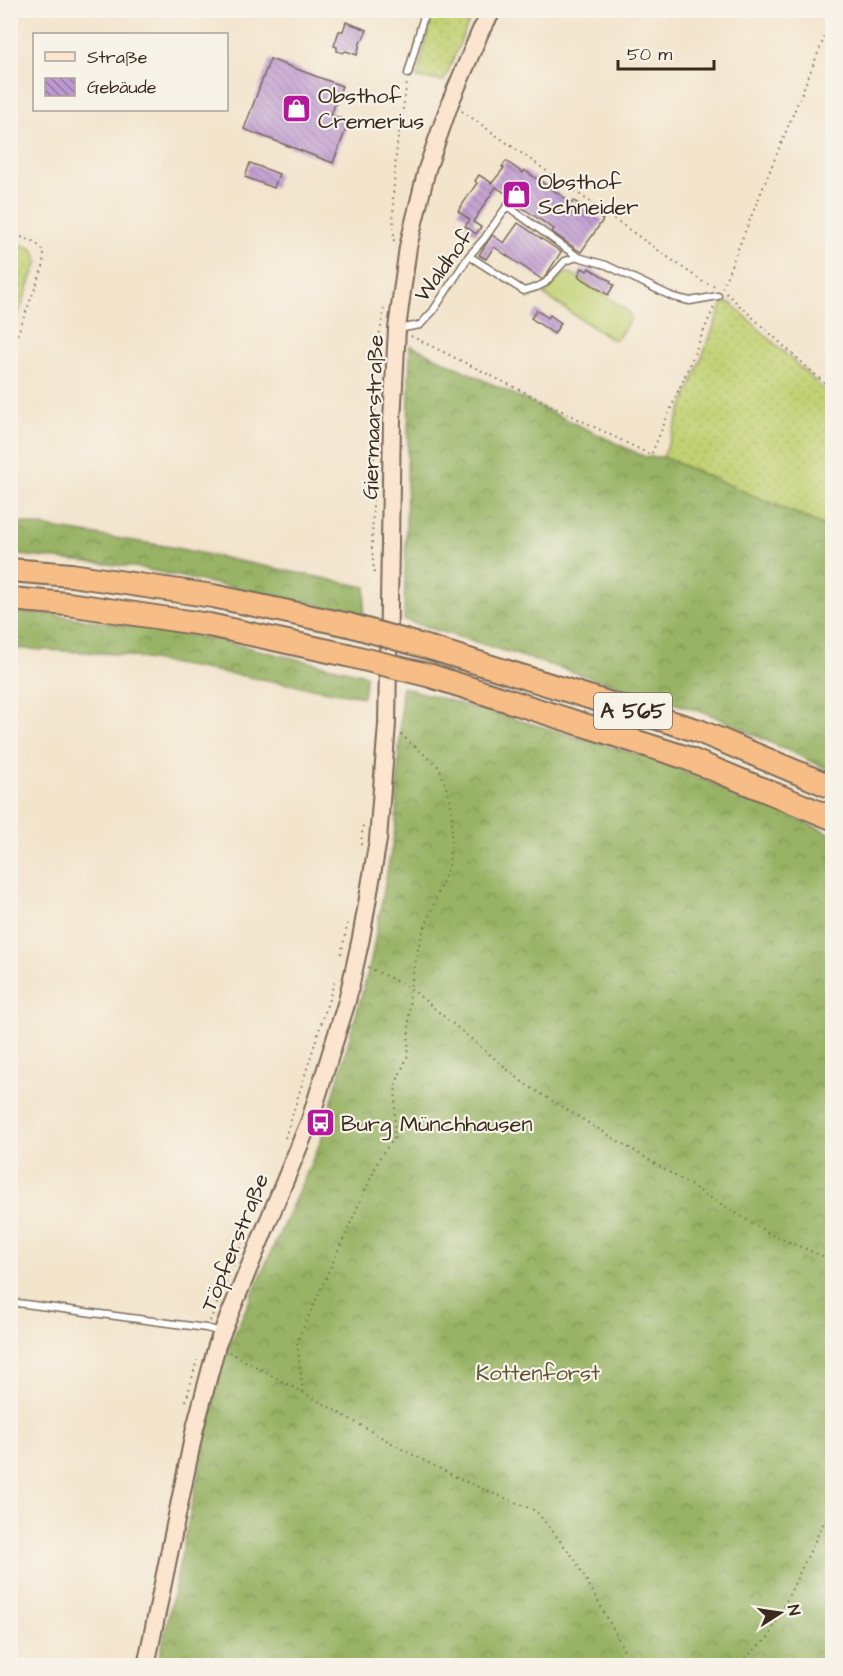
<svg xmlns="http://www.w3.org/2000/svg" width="843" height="1676" viewBox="0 0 843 1676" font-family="'Architects Daughter',sans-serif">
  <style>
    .grass { fill: url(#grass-dots); stroke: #7e7e48; stroke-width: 1.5 }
    .forest { fill: url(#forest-crowns); stroke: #6a6e42; stroke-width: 1.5 }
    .pitch { fill: #c1d173; stroke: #7e7e48; stroke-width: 1.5 }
    .building { fill: url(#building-back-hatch) }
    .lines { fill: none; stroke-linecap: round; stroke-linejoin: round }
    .service-casing { stroke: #7b6b5b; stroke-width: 9 }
    .secondary-casing { stroke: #7b6b5b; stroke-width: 20 }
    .motorway-casing { stroke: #7b6b5b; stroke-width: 26 }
    .path { stroke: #7b6b5b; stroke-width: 2; stroke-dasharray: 1.5 4.5; stroke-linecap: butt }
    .service { stroke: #fff; stroke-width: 6 }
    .secondary { stroke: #fbe5cf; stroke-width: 16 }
    .motorway { stroke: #f6be86; stroke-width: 22 }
    .motorway-bridge-casing { stroke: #7b6b5b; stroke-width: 26; stroke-linecap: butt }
    .motorway-bridge { stroke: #f6be86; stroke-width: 22 }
    .labels { text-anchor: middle; stroke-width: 4.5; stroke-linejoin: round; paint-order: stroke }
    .shield { fill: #f7f3e8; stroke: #73665b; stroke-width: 1.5 }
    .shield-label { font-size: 21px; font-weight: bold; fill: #3b2a1e }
    .poi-label { font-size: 22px; fill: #3b2a1e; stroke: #f7f3e8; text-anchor: start }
    .street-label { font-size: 22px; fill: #3b2a1e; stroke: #f7f3e8 }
    .park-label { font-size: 22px; fill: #5c5433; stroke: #f7f3e8 }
  </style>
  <defs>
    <pattern id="grass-dots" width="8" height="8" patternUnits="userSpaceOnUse" patternTransform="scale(1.5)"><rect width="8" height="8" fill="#c1d173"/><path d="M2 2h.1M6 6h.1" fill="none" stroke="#a7b463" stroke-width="1.8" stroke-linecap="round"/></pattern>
    <pattern id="forest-crowns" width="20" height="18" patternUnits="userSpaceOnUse" patternTransform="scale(1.5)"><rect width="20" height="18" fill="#98b365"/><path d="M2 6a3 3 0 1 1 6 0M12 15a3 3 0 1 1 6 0" fill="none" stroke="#7d9253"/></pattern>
    <pattern id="building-back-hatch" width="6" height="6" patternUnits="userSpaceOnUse" patternTransform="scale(1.5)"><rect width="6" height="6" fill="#bd97d0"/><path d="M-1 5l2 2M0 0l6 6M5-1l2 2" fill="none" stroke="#9b7ba8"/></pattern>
  </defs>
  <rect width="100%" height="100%" fill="#f7f3e8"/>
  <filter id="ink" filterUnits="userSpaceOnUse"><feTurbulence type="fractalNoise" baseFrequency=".0167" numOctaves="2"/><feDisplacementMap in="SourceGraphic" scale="12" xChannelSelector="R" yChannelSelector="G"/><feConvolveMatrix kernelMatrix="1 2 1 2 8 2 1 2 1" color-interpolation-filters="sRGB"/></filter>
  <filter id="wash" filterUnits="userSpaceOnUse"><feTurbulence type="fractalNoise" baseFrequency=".008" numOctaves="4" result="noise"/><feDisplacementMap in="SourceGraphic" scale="24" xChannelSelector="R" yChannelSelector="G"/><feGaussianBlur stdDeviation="1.35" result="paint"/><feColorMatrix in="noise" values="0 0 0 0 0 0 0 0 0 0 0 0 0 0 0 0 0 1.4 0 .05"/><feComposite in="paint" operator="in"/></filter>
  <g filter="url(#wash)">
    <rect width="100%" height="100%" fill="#f3e4cc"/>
    <g class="grass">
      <polygon points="433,10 476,11 468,24 444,81 417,78"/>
      <polygon points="11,241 33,249 38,261 11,334"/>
      <polygon points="723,303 731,303 832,397 832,529 663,457"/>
    </g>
    <g class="forest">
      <polygon points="410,345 645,457 663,457 832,529 832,771 709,714 404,620"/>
      <polygon points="10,521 171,547 366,587 363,615 135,567 11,554"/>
      <polygon points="10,611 49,614 203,637 366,675 363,697 117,654 11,648"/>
      <polygon points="402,687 658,760 832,834 832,1665 158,1666 222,1362 321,1141 371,961 396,824"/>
    </g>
    <polygon class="pitch" points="567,273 573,274 625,309 629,313 630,320 617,339 614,340 610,338 544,295 560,277"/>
    <g id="blocks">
      <g class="building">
        <polygon points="346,22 367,30 363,39 361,40 357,55 346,51 343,53 337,51 337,47 334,46 339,31 343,31"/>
        <polygon points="270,59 342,86 331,115 349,121 333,163 244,129"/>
        <polygon points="506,161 523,173 524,170 572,203 574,201 603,220 581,252 552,232 554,229 518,205 520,203 496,187 473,222 481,227 476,234 465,226 470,220 458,211 477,183 475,181 479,175 492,183 504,168 502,167"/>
        <polygon points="250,163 279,174 274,188 245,177"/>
        <polygon points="518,223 561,252 543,280 494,247 486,259 479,255 492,235 504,243"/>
        <polygon points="582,268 587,271 589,268 611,281 610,283 614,285 608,295 578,276"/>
        <polygon points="537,310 548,318 550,315 561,323 554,334 531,318"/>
      </g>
    </g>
  </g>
  <g filter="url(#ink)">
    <use href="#blocks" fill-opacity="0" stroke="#7b6b5b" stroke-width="1.5"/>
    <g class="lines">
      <defs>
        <g id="service">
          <polyline points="408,74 421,26 426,10"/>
          <polyline points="469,256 524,291 537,287 545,283 565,261 578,257 606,265 673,297 690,301 718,296"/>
          <polyline points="398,329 420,325 433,311 469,256 484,239 507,206 578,257"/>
          <polyline points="10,1302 206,1328 221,1332"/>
        </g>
        <polyline id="secondary" points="146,1666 195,1428 217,1345 310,1120 347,1001 361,938 378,840 387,724 392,421 397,329 408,247 427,169 450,103 481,30 493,10"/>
        <g id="motorway">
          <polyline points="10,570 71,575 213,596 349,625"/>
          <polyline points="10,599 68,604 209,625 347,655"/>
          <polyline points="430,648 699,731 832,787"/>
          <polyline points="431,676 684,757 832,818"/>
        </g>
      </defs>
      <use href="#service" class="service-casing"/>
      <use href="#secondary" class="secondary-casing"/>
      <use href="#motorway" class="motorway-casing"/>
      <g class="path">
        <polyline points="462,111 703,282 716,287"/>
        <polyline points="10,233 35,242 44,252 43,267 10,354"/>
        <polyline points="394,241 393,196 397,145 407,83"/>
        <polyline points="722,288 832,19"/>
        <polyline points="726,293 832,390"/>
        <polyline points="411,336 651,455 714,307"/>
        <polyline points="374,573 372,548 376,355 384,309"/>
        <polyline points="361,845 363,824"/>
        <polyline points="341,954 348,922"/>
        <polyline points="368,967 410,988 525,1084 770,1234 832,1260"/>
        <polyline points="285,1138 335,980"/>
        <polyline points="210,1321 242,1243"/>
        <polyline points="229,1352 324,1404 400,1448 464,1481 536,1511 574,1558 615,1632 631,1666"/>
        <polyline points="303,1392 297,1342 381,1155 394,1139 396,1083 408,1055 410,988 420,940 449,865 452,827 451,801 439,767 400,734"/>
        <polyline points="186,1401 197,1360"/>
        <polyline points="736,1666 769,1637 832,1505"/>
      </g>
      <use href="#service" class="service"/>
      <use href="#secondary" class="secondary"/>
      <use href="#motorway" class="motorway"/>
      <defs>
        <g id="motorway-bridge">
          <polyline points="349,625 430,648"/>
          <polyline points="347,655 431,676"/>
        </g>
      </defs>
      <use href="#motorway-bridge" class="motorway-bridge-casing"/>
      <use href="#motorway-bridge" class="motorway-bridge"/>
    </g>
  </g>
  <defs>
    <symbol id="shop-square" viewBox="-11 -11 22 22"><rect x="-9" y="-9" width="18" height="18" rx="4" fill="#b5179e" stroke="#f7f3e8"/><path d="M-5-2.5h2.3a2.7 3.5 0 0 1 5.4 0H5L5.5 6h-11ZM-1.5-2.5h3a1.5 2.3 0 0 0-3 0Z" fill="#fff"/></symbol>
    <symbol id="bus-square" viewBox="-11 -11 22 22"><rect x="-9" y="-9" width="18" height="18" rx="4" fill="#b5179e" stroke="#f7f3e8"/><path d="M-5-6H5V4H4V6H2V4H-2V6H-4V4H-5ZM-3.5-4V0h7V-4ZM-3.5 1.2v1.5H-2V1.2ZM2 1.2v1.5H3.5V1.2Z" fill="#fff"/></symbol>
  </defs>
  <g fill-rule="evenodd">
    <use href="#shop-square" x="280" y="92" width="33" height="33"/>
    <use href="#shop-square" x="500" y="178" width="33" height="33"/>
    <use href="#bus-square" x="304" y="1106" width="33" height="33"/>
  </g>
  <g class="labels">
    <rect class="shield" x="594" y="693" width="78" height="36" rx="4.5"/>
    <g class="shield-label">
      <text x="633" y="718">A 565</text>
    </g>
    <g class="poi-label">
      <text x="318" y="103">Obsthof<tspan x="318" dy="25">Cremerius</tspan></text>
      <text x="538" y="189">Obsthof<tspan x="538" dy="25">Schneider</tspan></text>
      <text x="341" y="1131">Burg Münchhausen</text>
    </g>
    <g class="street-label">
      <text transform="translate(443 265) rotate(-54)" y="8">Waldhof</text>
      <text transform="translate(372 417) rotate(-88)" y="8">Giermaarstraße</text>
      <text transform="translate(234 1242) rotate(-68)" y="8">Töpferstraße</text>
    </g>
    <g class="park-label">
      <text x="538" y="1380">Kottenforst</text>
    </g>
  </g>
  <rect width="843" height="1676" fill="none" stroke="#f7f3e8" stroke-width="36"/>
  <rect x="33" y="33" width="195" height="78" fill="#f7f3e8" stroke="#aca397" stroke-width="1.5"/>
  <rect x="45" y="52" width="30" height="9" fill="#fbe5cf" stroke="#aca397" stroke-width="1.5"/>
  <text x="87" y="63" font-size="18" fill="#3b2a1e">Straße</text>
  <rect x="45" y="78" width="30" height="18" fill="url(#building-back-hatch)" stroke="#aca397" stroke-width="1.5"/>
  <text x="87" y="93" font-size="18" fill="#3b2a1e">Gebäude</text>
  <g transform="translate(780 1613) rotate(78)" stroke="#f7f3e8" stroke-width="4.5" paint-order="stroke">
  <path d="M0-4.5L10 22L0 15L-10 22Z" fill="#3b2a1e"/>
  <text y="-9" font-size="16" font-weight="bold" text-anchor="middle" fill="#3b2a1e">N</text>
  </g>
  <path d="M618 60v9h96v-9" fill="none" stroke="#3b2a1e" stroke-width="3"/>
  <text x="627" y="60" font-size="18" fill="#3b2a1e" stroke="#f7f3e8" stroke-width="4.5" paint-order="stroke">50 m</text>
</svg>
